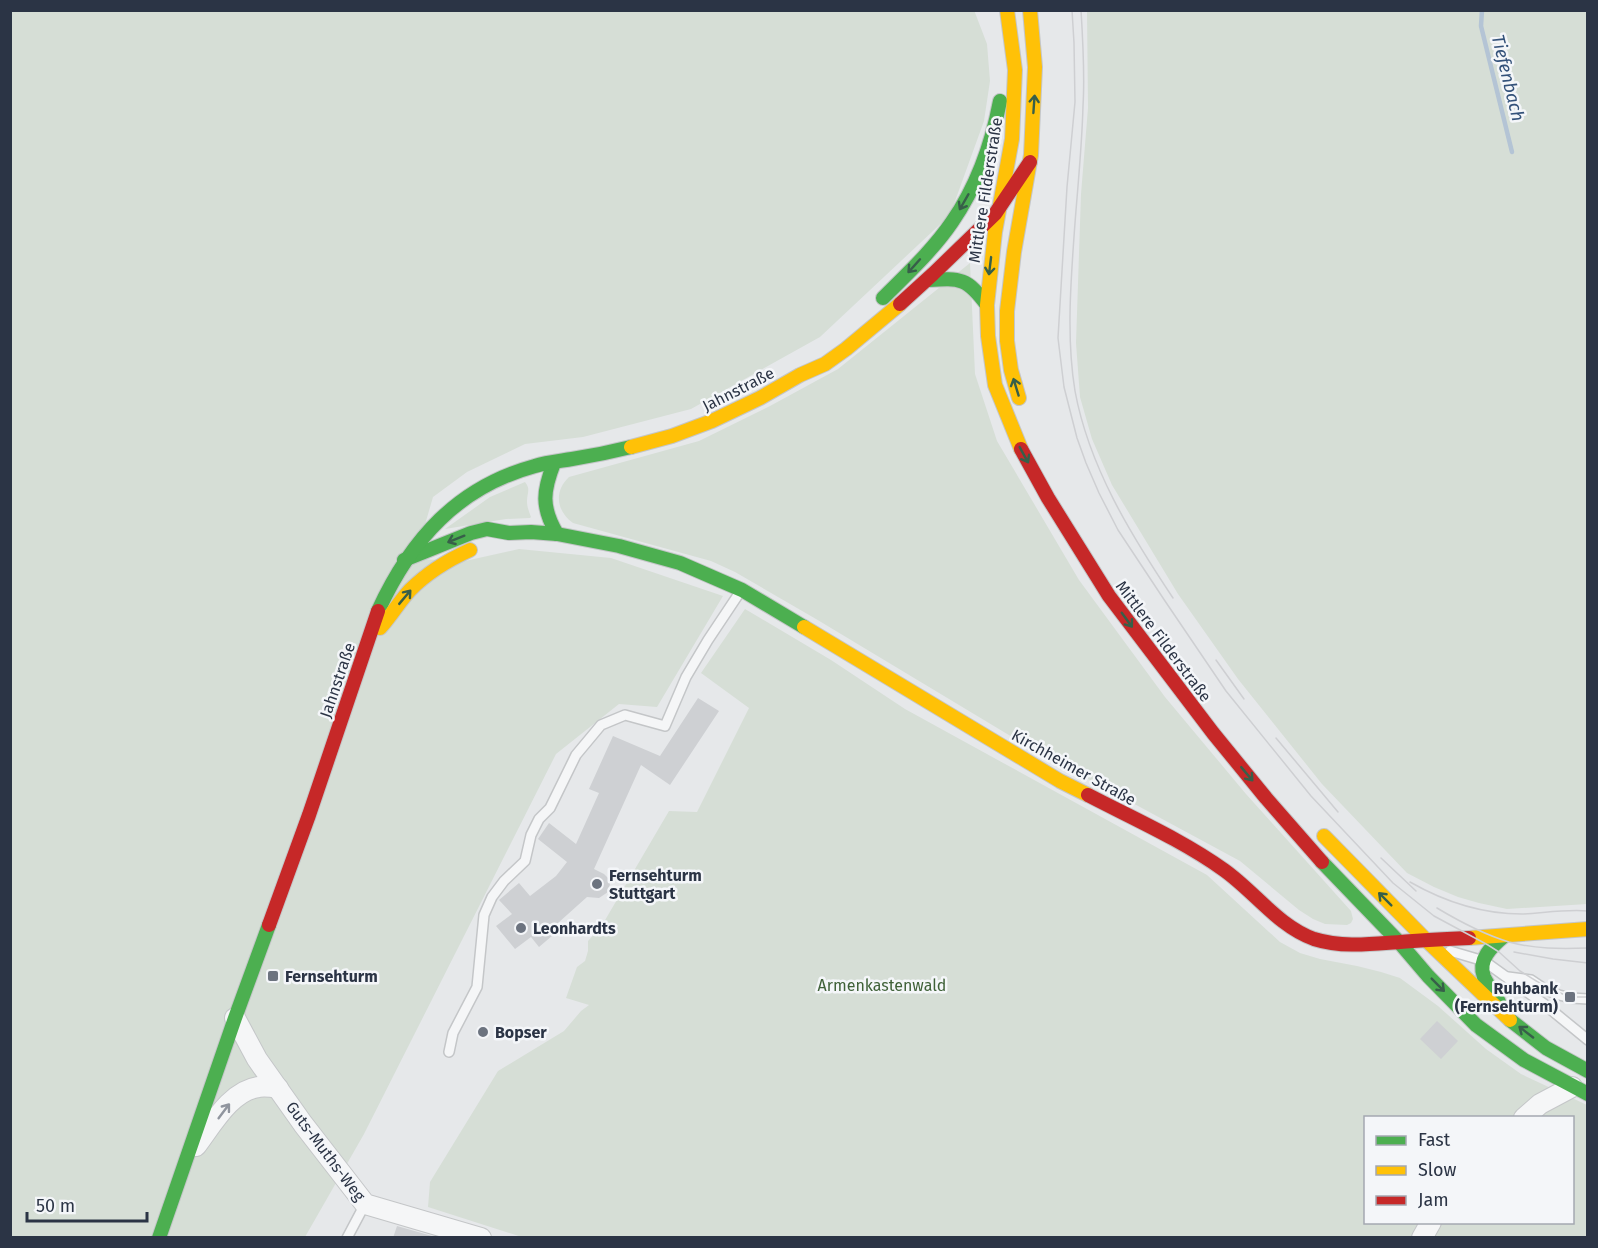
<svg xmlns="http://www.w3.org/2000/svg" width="1598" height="1248" viewBox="0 0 1598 1248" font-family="'Fira Sans',sans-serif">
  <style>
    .green { fill: #d6ded6; fill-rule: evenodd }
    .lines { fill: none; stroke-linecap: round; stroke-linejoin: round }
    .stream { stroke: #b4c4d5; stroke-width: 4.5 }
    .building { fill: #ced0d3 }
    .lane-casing { stroke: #c4c6c8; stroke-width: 12 }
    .street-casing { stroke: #c4c6c8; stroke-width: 22 }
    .fast-casing { stroke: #c4c6c8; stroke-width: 16 }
    .slow-casing { stroke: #c4c6c8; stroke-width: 16 }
    .jam-casing { stroke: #c4c6c8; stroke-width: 16 }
    .lane { stroke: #f5f6f7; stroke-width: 9 }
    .street { stroke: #f5f6f7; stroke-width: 20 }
    .fast { stroke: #4caf50; stroke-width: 14 }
    .slow { stroke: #ffc107; stroke-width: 14 }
    .jam { stroke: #c62828; stroke-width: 14 }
    .tram { stroke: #cecfd2; stroke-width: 1.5 }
    .oneway { stroke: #375f49 }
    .oneway2 { stroke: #90959e }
    .poi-dot { fill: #6c737f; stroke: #f4f6f9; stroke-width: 2 }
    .labels { text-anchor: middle; stroke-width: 5; stroke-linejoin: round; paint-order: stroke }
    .street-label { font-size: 16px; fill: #2b3445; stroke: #f4f6f9 }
    .poi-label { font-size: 16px; font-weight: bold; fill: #2b3445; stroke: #f4f6f9; text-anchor: start }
    .park-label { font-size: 16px; fill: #3f6138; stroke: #f4f6f9 }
    .water-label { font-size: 18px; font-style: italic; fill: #34527a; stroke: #f4f6f9 }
  </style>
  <rect width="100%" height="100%" fill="#e6e8ea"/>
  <g class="green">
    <polygon points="974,10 987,44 990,81 984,121 950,215 820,337 691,409 583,437 525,444 467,472 433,497 415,559 465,561 519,549 611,558 723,596 657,707 619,704 556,754 364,1134 305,1237 11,1237 10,11"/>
    <polygon points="1087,11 1587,11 1587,904 1507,909 1479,903 1458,897 1434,887 1407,873 1322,784 1238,679 1178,594 1112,485 1092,439 1080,397 1076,343 1081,194 1088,108"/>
    <path d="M970,263L975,374L997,441L1079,580L1165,697L1246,794L1351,911L1353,919L1351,923L1347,925L1325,924L1313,919L1299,910L1240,861L1027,746L816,619L735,572L711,561L573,523C556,511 554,491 569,477L699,441L770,406L838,369Z"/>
    <path d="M525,482C531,489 527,493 527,501C527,507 529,512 531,517L530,518L506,519L445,529L490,497Z"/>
    <path d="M745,609L831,660L905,709L1207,875L1280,942L1300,953L1320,959L1357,966L1381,972L1400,978L1438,1006L1486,1049L1521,1074L1587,1105V1237L525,1238L428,1207L430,1182L498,1071L564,1031L581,1011L589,1005L566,998L577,967L585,961L588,951V941L601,927L669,811L697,812L749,708L701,673ZM1366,1118H1572V1222H1366Z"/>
  </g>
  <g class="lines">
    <polyline class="stream" points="1482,10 1481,26 1512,152"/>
  </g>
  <g class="building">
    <polygon points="698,698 719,711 670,785 641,765 594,869 604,874 608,878 610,884 608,892 599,898 587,897 558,923 559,930 539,947 531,937 515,949 496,926 512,914 499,900 519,883 530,896 556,876 567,862 538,839 549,823 576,844 599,793 589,789 613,736 660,756"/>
    <polygon points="1437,1021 1458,1041 1441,1059 1420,1039"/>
    <polygon points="397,1226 432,1236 431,1238 393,1238"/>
  </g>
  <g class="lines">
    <defs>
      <g id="lane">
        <polyline points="1450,951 1484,961 1544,1004 1588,1040"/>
        <polyline points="1508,977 1531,980 1546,990 1559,995 1571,998 1588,999"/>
        <polyline points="449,1052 453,1033 477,987 484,915 492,897 504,881 525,861 531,835 539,819 550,808 576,755 601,725 625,715 665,726 686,677 708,640 740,592"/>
        <polyline points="347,1238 365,1204"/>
      </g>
      <g id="street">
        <polyline points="235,1018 257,1059 303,1124 365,1204 481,1238"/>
        <polyline points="1524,1118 1540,1104 1572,1087"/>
        <path d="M196,1146C212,1125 231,1090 259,1087C265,1086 272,1087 278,1088"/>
        <polyline points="1422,1238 1431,1222"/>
      </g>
      <g id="fast">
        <path d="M928,280C961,278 967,278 987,305"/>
        <path d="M883,298C907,274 933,250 952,222C977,186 992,143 1000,101"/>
        <path d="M554,463C543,491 541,507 557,534"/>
        <polyline points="404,560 471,533 487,529 509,533 531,532 557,534 619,546 680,563 742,590 804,627"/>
        <path d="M378,611C411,539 458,487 535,466C547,462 560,461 572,459C591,456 611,452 631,447"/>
        <polyline points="1322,862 1399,942 1428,976 1476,1025 1524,1060 1588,1094"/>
        <path d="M1499,1002C1495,993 1488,986 1484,977C1477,960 1492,946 1504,936"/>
        <polyline points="1510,1020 1546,1048 1588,1071"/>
        <polyline points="159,1238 235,1018 269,925"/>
      </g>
      <g id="slow">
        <polyline points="1007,10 1015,70 1012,139 995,232 987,305 988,336 995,385 1021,449"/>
        <polyline points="1019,398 1011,370 1007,341 1007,311 1014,252 1031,155 1035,67 1030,10"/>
        <polyline points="631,447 672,436 712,421 760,398 800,375 825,364 846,349 900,304"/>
        <polyline points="804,627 1060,781 1088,795"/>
        <path d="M380,628C391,616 399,602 410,590C427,573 448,560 470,550"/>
        <polyline points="1324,836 1426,940 1510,1020"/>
        <polyline points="1469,938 1588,929"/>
      </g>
      <g id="jam">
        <polyline points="900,304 933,274 995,214 1030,162"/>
        <polyline points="1021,449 1048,498 1109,596 1213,733 1266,798 1322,862"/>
        <path d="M1088,795C1134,819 1182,840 1224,870C1255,892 1278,926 1314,939C1343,948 1372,944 1400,942C1423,940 1446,939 1469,938"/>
        <polyline points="269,925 309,815 378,611"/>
      </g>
    </defs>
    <use href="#lane" class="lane-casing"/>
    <use href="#street" class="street-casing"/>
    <use href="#fast" class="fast-casing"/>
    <use href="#slow" class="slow-casing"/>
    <use href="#jam" class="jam-casing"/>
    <use href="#lane" class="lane"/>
    <use href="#street" class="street"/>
    <use href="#fast" class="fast"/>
    <use href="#slow" class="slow"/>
    <use href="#jam" class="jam"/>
    <g class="tram">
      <polyline points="1072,10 1074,43 1075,102 1067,187 1058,338 1064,387 1077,438 1086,463 1099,493 1118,530 1165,601 1226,691 1311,796 1393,883 1434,916 1488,945 1499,952 1520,971 1546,987 1570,997 1588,997"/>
      <path d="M1081,10C1083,42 1085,74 1083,106C1082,145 1078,184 1075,223C1071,279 1066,336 1075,391C1089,467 1131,535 1173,598"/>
      <polyline points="1216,660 1244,699"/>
      <polyline points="1276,738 1338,812"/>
      <polyline points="1381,858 1416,891"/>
      <path d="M1410,882C1445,902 1481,914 1522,914C1543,913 1566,909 1588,911"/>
      <path d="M1437,908C1457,920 1486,935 1509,942C1534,949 1561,949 1588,948"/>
      <polyline points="1514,952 1553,959 1588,963"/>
    </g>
  </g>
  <defs><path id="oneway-shaft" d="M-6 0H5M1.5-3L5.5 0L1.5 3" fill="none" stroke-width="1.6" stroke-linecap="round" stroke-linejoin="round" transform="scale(1.5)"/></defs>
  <g class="oneway">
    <use href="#oneway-shaft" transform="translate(1034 104) rotate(-86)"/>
    <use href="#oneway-shaft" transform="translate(964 202) rotate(120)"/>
    <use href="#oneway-shaft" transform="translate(914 266) rotate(132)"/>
    <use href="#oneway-shaft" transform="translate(990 266) rotate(97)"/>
    <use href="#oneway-shaft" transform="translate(1016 387) rotate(-107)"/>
    <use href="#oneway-shaft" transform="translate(1024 455) rotate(61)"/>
    <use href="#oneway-shaft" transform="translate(456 539) rotate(158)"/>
    <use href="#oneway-shaft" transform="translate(405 597) rotate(-50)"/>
    <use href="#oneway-shaft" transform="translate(1127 620) rotate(54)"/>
    <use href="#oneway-shaft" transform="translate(1247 774) rotate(50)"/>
    <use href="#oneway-shaft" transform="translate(1385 899) rotate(-135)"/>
    <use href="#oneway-shaft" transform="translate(1438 985) rotate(45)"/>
    <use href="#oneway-shaft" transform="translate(1526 1032) rotate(-142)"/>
  </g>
  <use class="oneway2" href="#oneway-shaft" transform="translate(224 1111) rotate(-53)"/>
  <g class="poi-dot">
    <circle cx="597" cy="884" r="6"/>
    <circle cx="521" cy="928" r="6"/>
    <rect x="267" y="970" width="12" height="12" rx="3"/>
    <rect x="1564" y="991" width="12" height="12" rx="3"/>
    <circle cx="483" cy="1032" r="6"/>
  </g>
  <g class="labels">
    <g class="street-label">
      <text transform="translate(985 190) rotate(-81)" y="6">Mittlere Filderstraße</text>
      <text transform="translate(738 389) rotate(-27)" y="6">Jahnstraße</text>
      <text transform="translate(1164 641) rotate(53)" y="6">Mittlere Filderstraße</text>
      <text transform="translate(337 680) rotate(-71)" y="6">Jahnstraße</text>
      <text transform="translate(1074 767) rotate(29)" y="6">Kirchheimer Straße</text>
      <text transform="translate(326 1151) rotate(53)" y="6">Guts-Muths-Weg</text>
    </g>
    <g class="poi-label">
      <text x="609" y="881">Fernsehturm<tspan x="609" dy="18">Stuttgart</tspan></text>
      <text x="533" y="934">Leonhardts</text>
      <text x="285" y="982">Fernsehturm</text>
      <text x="1558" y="994" text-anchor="end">Ruhbank<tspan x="1558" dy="18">(Fernsehturm)</tspan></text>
      <text x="495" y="1038">Bopser</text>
    </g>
    <g class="park-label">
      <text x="882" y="991">Armenkastenwald</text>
    </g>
    <g class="water-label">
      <text transform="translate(1508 78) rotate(76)" y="6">Tiefenbach</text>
    </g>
  </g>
  <rect width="1598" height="1248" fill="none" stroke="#2b3445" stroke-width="24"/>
  <rect x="1364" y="1116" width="210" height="108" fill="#f4f6f9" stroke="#a4a8b1" stroke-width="1.5"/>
  <rect x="1376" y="1136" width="30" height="9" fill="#4caf50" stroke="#a4a8b1" stroke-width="1.5"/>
  <text x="1418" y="1146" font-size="18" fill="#2b3445">Fast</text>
  <rect x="1376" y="1166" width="30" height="9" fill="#ffc107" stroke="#a4a8b1" stroke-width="1.5"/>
  <text x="1418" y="1176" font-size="18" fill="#2b3445">Slow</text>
  <rect x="1376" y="1196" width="30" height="9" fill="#c62828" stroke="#a4a8b1" stroke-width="1.5"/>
  <text x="1418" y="1206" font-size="18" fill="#2b3445">Jam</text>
  <path d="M27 1212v9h120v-9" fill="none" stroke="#2b3445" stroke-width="3"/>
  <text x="36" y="1212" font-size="18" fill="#2b3445" stroke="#f4f6f9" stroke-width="4.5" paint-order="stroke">50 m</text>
</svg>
